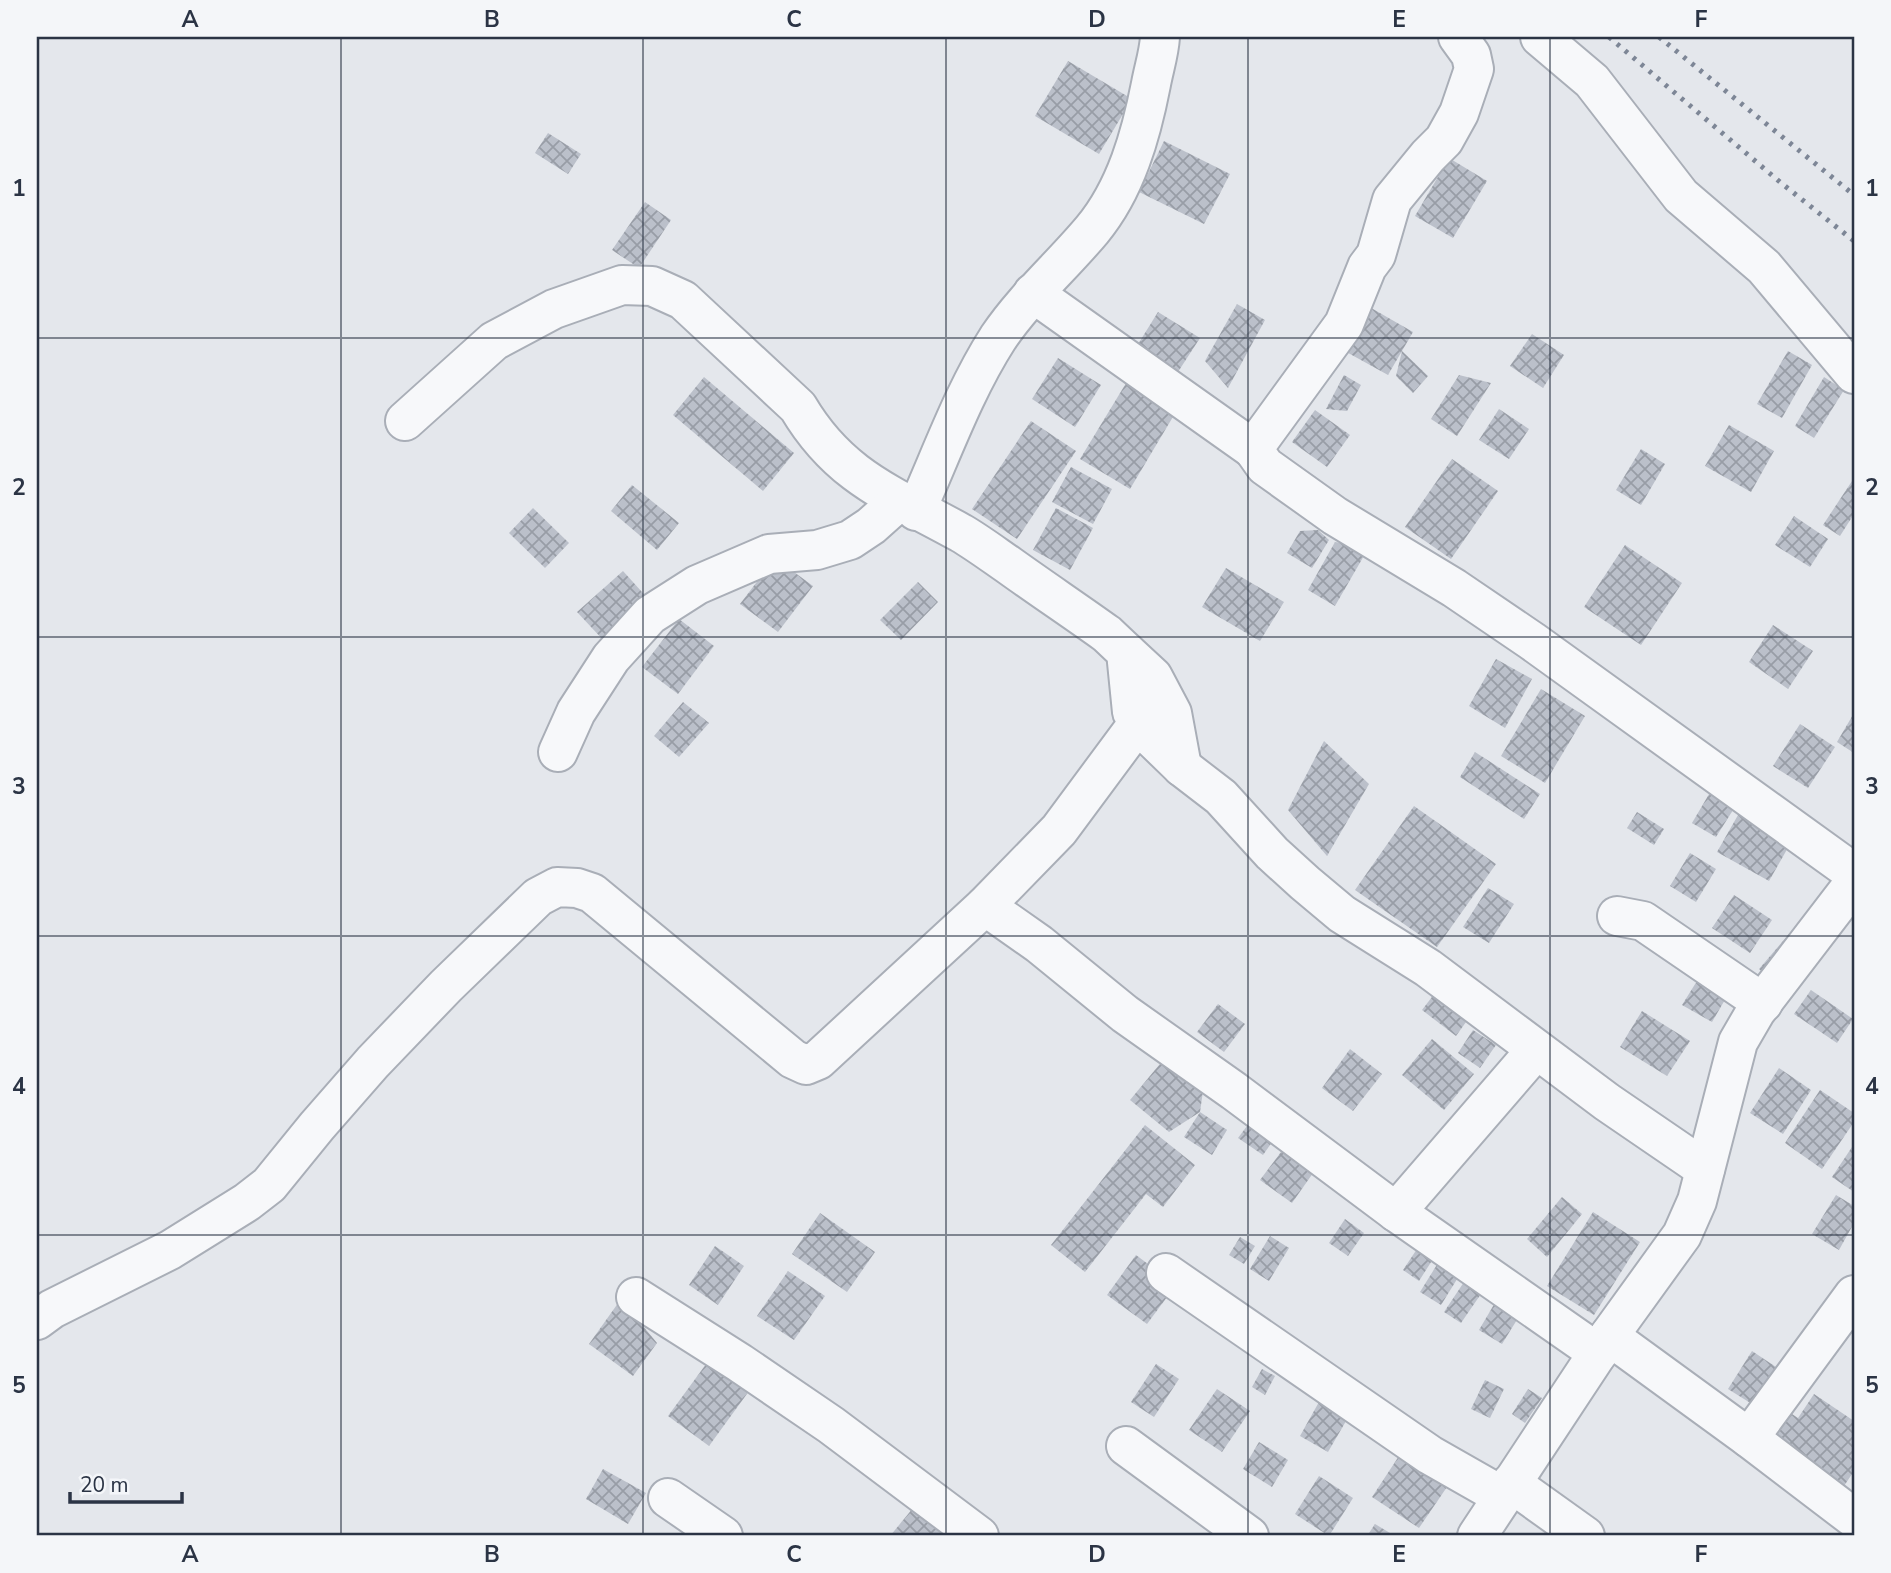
<svg xmlns="http://www.w3.org/2000/svg" width="1891" height="1573" viewBox="0 0 1891 1573" font-family="'Nunito Sans',sans-serif">
  <style>
    .building { fill: url(#building-cross-hatch) }
    .lines { fill: none; stroke-linecap: round; stroke-linejoin: round }
    .minor-casing { stroke: #a9aeb7; stroke-width: 42 }
    .minor { stroke: #f7f8fa; stroke-width: 38 }
    .rail { stroke: #7d8696; stroke-width: 5; stroke-dasharray: 3.5 7; stroke-linecap: butt }
    .grid { fill: none; stroke: #2b3445; stroke-width: 2; stroke-opacity: 0.55 }
    .neatline { fill: none; stroke: #2b3445; stroke-width: 2.5 }
    .grid-label { font-size: 23px; text-anchor: middle; font-weight: bold; fill: #2b3445 }
  </style>
  <defs>
    <pattern id="building-cross-hatch" width="8" height="8" patternUnits="userSpaceOnUse" patternTransform="scale(1.75)"><rect width="8" height="8" fill="#bbc0ca"/><path d="M0 0l8 8M0 8l8-8" fill="none" stroke="#989da6"/></pattern>
  </defs>
  <rect width="100%" height="100%" fill="#e4e7ec"/>
  <g class="building">
    <polygon points="1068,61 1132,99 1099,154 1035,116"/>
    <polygon points="548,133 581,154 568,174 535,153"/>
    <polygon points="1164,141 1230,174 1204,224 1139,192"/>
    <polygon points="1449,158 1487,181 1453,238 1415,216"/>
    <polygon points="645,202 671,220 639,268 612,250"/>
    <polygon points="1237,304 1265,320 1228,388 1205,361"/>
    <polygon points="1366,305 1413,332 1388,375 1341,349"/>
    <polygon points="1158,312 1200,338 1176,375 1135,349"/>
    <polygon points="1532,334 1564,355 1543,388 1510,366"/>
    <polygon points="1402,351 1428,376 1413,393 1396,376"/>
    <polygon points="1788,351 1812,365 1782,418 1757,404"/>
    <polygon points="1058,358 1101,385 1075,427 1032,399"/>
    <polygon points="1131,375 1180,405 1130,489 1080,459"/>
    <polygon points="1344,375 1361,385 1347,411 1326,409"/>
    <polygon points="1459,375 1491,383 1457,436 1431,419"/>
    <polygon points="704,377 794,453 763,491 673,415"/>
    <polygon points="1824,377 1844,390 1814,438 1795,426"/>
    <polygon points="1499,409 1529,429 1509,459 1479,440"/>
    <polygon points="1315,410 1350,435 1327,467 1292,442"/>
    <polygon points="1031,421 1076,451 1017,539 972,509"/>
    <polygon points="1729,425 1774,451 1751,492 1705,466"/>
    <polygon points="1641,449 1665,464 1641,505 1616,490"/>
    <polygon points="1452,459 1498,491 1451,559 1405,527"/>
    <polygon points="1071,467 1112,489 1093,524 1052,502"/>
    <polygon points="1854,478 1854,514 1840,536 1823,525"/>
    <polygon points="632,485 679,523 657,550 611,511"/>
    <polygon points="533,508 569,543 545,568 509,533"/>
    <polygon points="1056,508 1093,528 1070,570 1033,550"/>
    <polygon points="1794,516 1828,539 1810,567 1775,545"/>
    <polygon points="1318,530 1329,540 1312,568 1287,553 1300,531"/>
    <polygon points="1335,542 1369,547 1335,606 1308,590"/>
    <polygon points="1625,545 1682,583 1641,645 1584,607"/>
    <polygon points="775,558 813,586 778,632 740,604"/>
    <polygon points="1226,568 1284,602 1260,641 1202,607"/>
    <polygon points="623,571 651,602 606,643 577,612"/>
    <polygon points="918,582 938,602 901,640 880,620"/>
    <polygon points="679,619 714,646 678,694 642,667"/>
    <polygon points="1773,625 1813,651 1788,689 1749,662"/>
    <polygon points="1496,659 1532,679 1505,728 1469,706"/>
    <polygon points="1541,689 1585,716 1545,783 1501,756"/>
    <polygon points="683,702 709,723 679,757 654,736"/>
    <polygon points="1854,713 1854,753 1837,742"/>
    <polygon points="1800,724 1835,747 1808,788 1773,766"/>
    <polygon points="1324,741 1369,784 1327,856 1288,810"/>
    <polygon points="1475,752 1540,794 1524,819 1460,777"/>
    <polygon points="1715,784 1740,799 1716,837 1692,823"/>
    <polygon points="1414,806 1496,864 1437,947 1355,890"/>
    <polygon points="1742,808 1794,837 1769,881 1717,852"/>
    <polygon points="1637,812 1664,829 1654,845 1627,828"/>
    <polygon points="1690,853 1716,869 1696,902 1670,886"/>
    <polygon points="1488,888 1514,904 1489,943 1463,927"/>
    <polygon points="1734,895 1772,920 1750,953 1712,928"/>
    <polygon points="1789,934 1803,946 1773,981 1759,969"/>
    <polygon points="1697,981 1726,998 1712,1022 1682,1005"/>
    <polygon points="1438,989 1471,1015 1456,1036 1422,1010"/>
    <polygon points="1811,990 1853,1019 1837,1043 1794,1014"/>
    <polygon points="1218,1004 1245,1024 1224,1052 1197,1032"/>
    <polygon points="1642,1011 1690,1041 1667,1076 1620,1047"/>
    <polygon points="1473,1030 1496,1045 1480,1068 1458,1053"/>
    <polygon points="1432,1039 1474,1074 1444,1110 1402,1075"/>
    <polygon points="1350,1049 1382,1074 1353,1111 1322,1088"/>
    <polygon points="1164,1059 1203,1091 1200,1112 1169,1132 1130,1100"/>
    <polygon points="1779,1068 1811,1090 1783,1134 1750,1113"/>
    <polygon points="1820,1090 1854,1113 1854,1122 1822,1169 1785,1143"/>
    <polygon points="1200,1112 1227,1130 1212,1155 1184,1137"/>
    <polygon points="1253,1118 1277,1135 1263,1155 1238,1138"/>
    <polygon points="1145,1125 1195,1165 1163,1207 1146,1194 1085,1272 1051,1245"/>
    <polygon points="1287,1144 1318,1166 1292,1203 1260,1180"/>
    <polygon points="1854,1144 1854,1192 1832,1177"/>
    <polygon points="1836,1195 1854,1206 1854,1223 1839,1250 1812,1234"/>
    <polygon points="1562,1197 1582,1214 1547,1257 1527,1239"/>
    <polygon points="1593,1212 1640,1242 1594,1315 1547,1286"/>
    <polygon points="820,1213 875,1252 847,1292 792,1254"/>
    <polygon points="1345,1219 1364,1233 1348,1256 1329,1243"/>
    <polygon points="1270,1236 1289,1248 1269,1281 1250,1269"/>
    <polygon points="1240,1237 1255,1246 1244,1264 1229,1255"/>
    <polygon points="715,1246 744,1266 718,1305 689,1285"/>
    <polygon points="1417,1249 1433,1259 1419,1281 1403,1270"/>
    <polygon points="1136,1255 1176,1285 1147,1324 1107,1295"/>
    <polygon points="1438,1263 1459,1276 1441,1305 1420,1292"/>
    <polygon points="788,1271 825,1296 794,1340 757,1316"/>
    <polygon points="1466,1279 1483,1291 1461,1323 1444,1312"/>
    <polygon points="1499,1296 1523,1310 1502,1344 1479,1330"/>
    <polygon points="621,1299 657,1343 633,1376 589,1344"/>
    <polygon points="1752,1351 1776,1367 1752,1404 1728,1389"/>
    <polygon points="712,1356 752,1387 709,1446 668,1416"/>
    <polygon points="1156,1364 1179,1379 1154,1417 1131,1402"/>
    <polygon points="1262,1369 1275,1376 1265,1395 1252,1387"/>
    <polygon points="1485,1380 1504,1389 1490,1418 1471,1409"/>
    <polygon points="1217,1389 1250,1411 1222,1452 1189,1430"/>
    <polygon points="1528,1389 1542,1398 1525,1423 1512,1414"/>
    <polygon points="1324,1393 1353,1409 1328,1452 1300,1436"/>
    <polygon points="1814,1394 1854,1421 1854,1471 1840,1492 1765,1442 1786,1410 1798,1418"/>
    <polygon points="1259,1442 1288,1460 1272,1487 1243,1469"/>
    <polygon points="1399,1456 1447,1487 1419,1528 1372,1497"/>
    <polygon points="603,1469 646,1493 628,1524 586,1499"/>
    <polygon points="1319,1476 1353,1498 1329,1536 1295,1514"/>
    <polygon points="918,1502 960,1536 890,1536"/>
    <polygon points="1375,1524 1395,1536 1367,1536"/>
  </g>
  <g class="lines">
    <defs>
      <g id="minor">
        <polyline points="1458,37 1471,55 1474,69 1459,113 1444,140 1428,156 1392,200 1376,255 1367,267 1344,324 1253,449 1265,466 1335,516 1454,588 1532,641 1854,873"/>
        <polyline points="1540,37 1592,81 1681,196 1764,267 1854,374"/>
        <polyline points="1033,293 1253,449"/>
        <path d="M405,421L494,341L554,309L622,285L652,286L683,300L798,407C840,478 893,495 961,533C978,543 994,555 1010,566C1042,589 1075,611 1107,634L1126,652L1132,712L1150,736L1182,767L1221,797L1272,853L1305,883L1342,914L1428,968L1607,1102L1705,1169"/>
        <path d="M916,511C942,453 964,391 998,338C1025,298 1061,267 1092,230C1126,189 1141,135 1151,84C1154,68 1159,53 1160,37"/>
        <polyline points="1126,652 1153,677 1172,713 1182,767"/>
        <polyline points="558,752 576,712 611,658 650,615 697,585 769,554 817,550 850,540 871,526 899,501"/>
        <polyline points="985,906 1039,944 1125,1014 1234,1091 1396,1212 1598,1353"/>
        <polyline points="1617,916 1643,921 1763,1003"/>
        <polyline points="1396,1212 1536,1050"/>
        <polyline points="1166,1273 1430,1455 1502,1496"/>
        <polyline points="636,1297 740,1363 831,1425 979,1536"/>
        <polyline points="37,1320 52,1309 170,1250 247,1202 269,1185 317,1126 373,1062 446,986 538,897 557,887 577,888 592,893 793,1059 806,1065 818,1060 985,906 1059,830 1139,722"/>
        <polyline points="1609,1336 1682,1235 1697,1201 1738,1042 1756,1011 1854,883"/>
        <polyline points="1749,1438 1854,1518"/>
        <polyline points="1126,1446 1249,1536"/>
        <polyline points="1511,1483 1585,1536"/>
        <polyline points="668,1498 723,1536"/>
        <polyline points="1477,1536 1609,1336 1749,1438 1854,1295"/>
      </g>
    </defs>
    <use href="#minor" class="minor-casing"/>
    <use href="#minor" class="minor"/>
    <g class="rail">
      <polyline points="1609,37 1780,182 1854,241"/>
      <polyline points="1659,37 1854,195"/>
    </g>
  </g>
  <path class="grid" d="M341,37V1536M643,37V1536M946,37V1536M1248,37V1536M1550,37V1536M37,338H1854M37,637H1854M37,936H1854M37,1235H1854"/>
  <rect width="1891" height="1573" fill="none" stroke="#f4f6f9" stroke-width="77"/>
  <path d="M70 1492v10h112v-10" fill="none" stroke="#2b3445" stroke-width="3.5"/>
  <text x="80" y="1492" font-size="21" fill="#2b3445" stroke="#f4f6f9" stroke-width="5" paint-order="stroke">20 m</text>
  <rect x="38" y="38" width="1815" height="1496" class="neatline"/>
  <g class="grid-label">
    <text x="190" y="27">A</text>
    <text x="492" y="27">B</text>
    <text x="794" y="27">C</text>
    <text x="1097" y="27">D</text>
    <text x="1399" y="27">E</text>
    <text x="1701" y="27">F</text>
    <text x="19" y="196">1</text>
    <text x="1872" y="196">1</text>
    <text x="19" y="495">2</text>
    <text x="1872" y="495">2</text>
    <text x="19" y="794">3</text>
    <text x="1872" y="794">3</text>
    <text x="19" y="1094">4</text>
    <text x="1872" y="1094">4</text>
    <text x="19" y="1393">5</text>
    <text x="1872" y="1393">5</text>
    <text x="190" y="1562">A</text>
    <text x="492" y="1562">B</text>
    <text x="794" y="1562">C</text>
    <text x="1097" y="1562">D</text>
    <text x="1399" y="1562">E</text>
    <text x="1701" y="1562">F</text>
  </g>
</svg>
